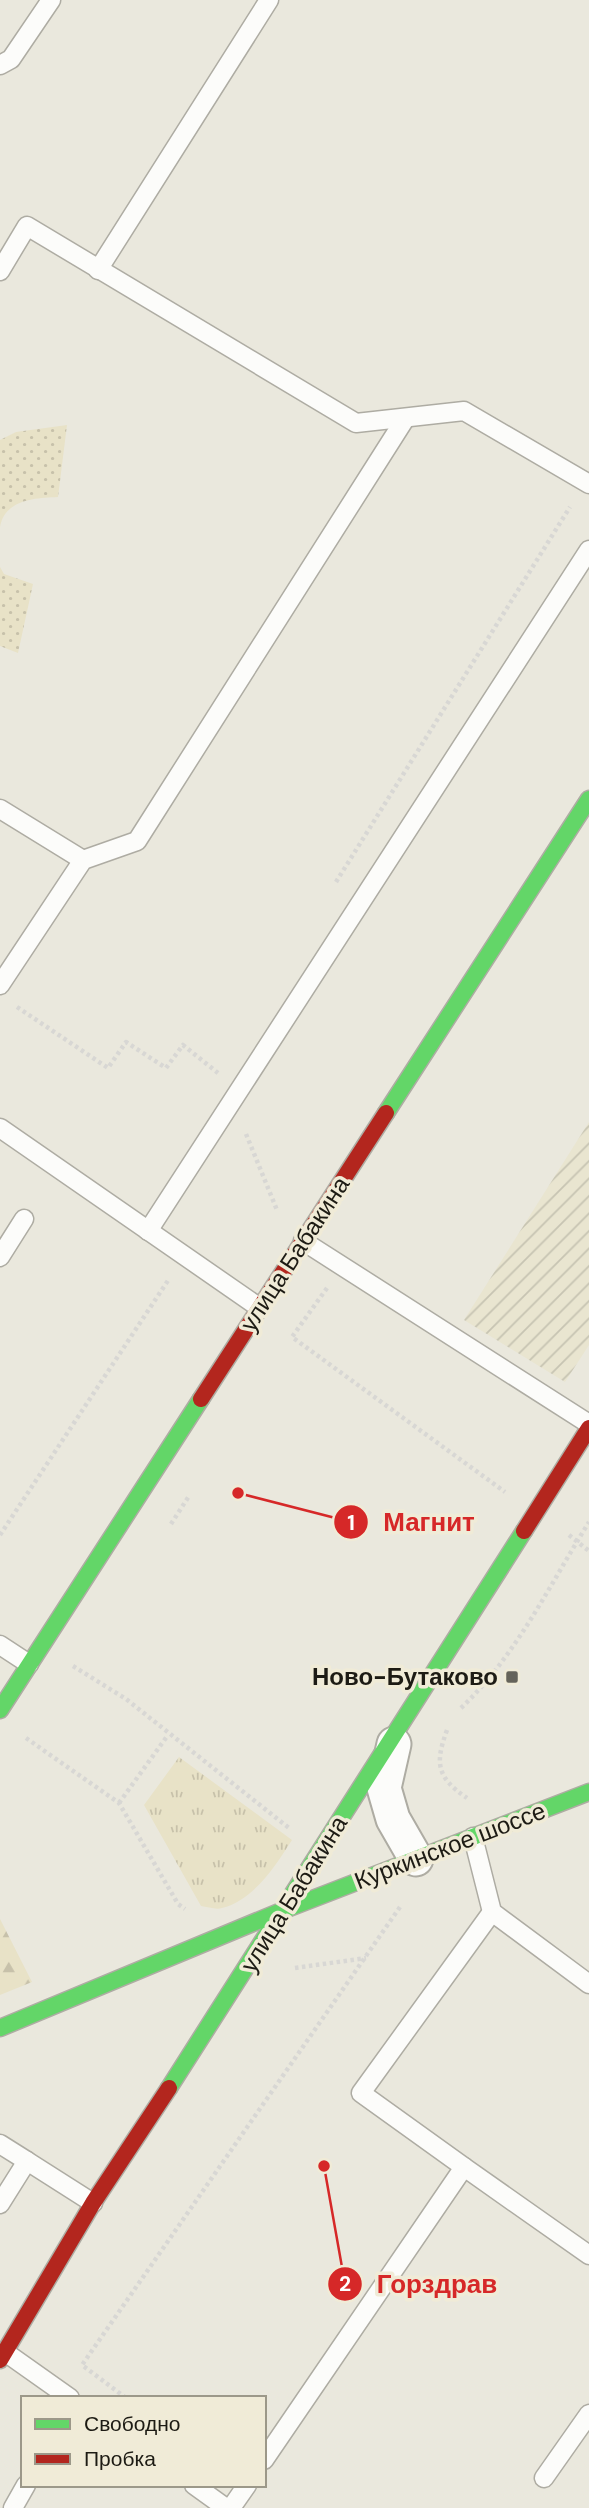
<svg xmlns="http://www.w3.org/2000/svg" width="589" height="2508" viewBox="0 0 589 2508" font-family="'DM Sans',sans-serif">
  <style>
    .industrial { fill: url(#industrial-furrows) }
    .grass { fill: url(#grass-tufts) }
    .forest { fill: url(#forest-firs) }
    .park { fill: url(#park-dots) }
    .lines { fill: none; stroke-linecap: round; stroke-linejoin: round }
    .lane-casing { stroke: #aeaca3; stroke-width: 21 }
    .street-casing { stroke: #aeaca3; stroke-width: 37 }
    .fast-casing { stroke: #aeaca3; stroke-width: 19 }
    .jam-casing { stroke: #aeaca3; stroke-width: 19 }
    .path { stroke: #d8d7d4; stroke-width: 4.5; stroke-dasharray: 3.5 3.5; stroke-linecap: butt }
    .lane { stroke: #fcfcfa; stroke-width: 18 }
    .street { stroke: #fcfcfa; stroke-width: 33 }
    .fast { stroke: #63d668; stroke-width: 16 }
    .jam { stroke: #b3261e; stroke-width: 16 }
    .poi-dot { fill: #65635a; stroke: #f0ebd7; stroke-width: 2.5 }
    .labels { text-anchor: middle; stroke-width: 7; stroke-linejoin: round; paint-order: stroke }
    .street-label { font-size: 24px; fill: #1d1b14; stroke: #f0ebd7 }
    .poi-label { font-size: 24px; font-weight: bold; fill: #1d1b14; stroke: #f0ebd7; text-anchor: end }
    .leader { fill: none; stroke: #d62828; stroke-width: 2.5 }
    .callout-dot { fill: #d62828; stroke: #f0ebd7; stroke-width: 2.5 }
    .mark-label { font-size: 21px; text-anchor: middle; font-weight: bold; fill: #fff }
    .callout-label { font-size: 26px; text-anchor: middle; font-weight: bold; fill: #d62828; stroke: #f0ebd7; stroke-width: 7; stroke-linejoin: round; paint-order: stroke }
  </style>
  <defs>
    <pattern id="industrial-furrows" width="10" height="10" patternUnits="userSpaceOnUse" patternTransform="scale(1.75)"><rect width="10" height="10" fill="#e9e5d0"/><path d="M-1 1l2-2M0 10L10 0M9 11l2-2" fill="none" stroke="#c7c4b2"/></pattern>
    <pattern id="grass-tufts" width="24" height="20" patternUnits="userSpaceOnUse" patternTransform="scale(1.75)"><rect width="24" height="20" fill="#e8e2c7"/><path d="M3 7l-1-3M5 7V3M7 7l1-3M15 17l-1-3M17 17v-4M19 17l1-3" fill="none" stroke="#c7c1aa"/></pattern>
    <pattern id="forest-firs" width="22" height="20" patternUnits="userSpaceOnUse" patternTransform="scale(1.75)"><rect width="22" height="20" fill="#e8e2c7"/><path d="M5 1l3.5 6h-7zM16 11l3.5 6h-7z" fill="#c7c1aa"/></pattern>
    <pattern id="park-dots" width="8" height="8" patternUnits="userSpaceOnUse" patternTransform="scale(1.75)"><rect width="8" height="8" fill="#e8e2c7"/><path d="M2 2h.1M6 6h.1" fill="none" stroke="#c7c1aa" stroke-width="1.8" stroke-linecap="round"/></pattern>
  </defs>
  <rect width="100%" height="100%" fill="#eae8dd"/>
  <polygon class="industrial" points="589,1122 589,1345 565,1382 464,1320"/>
  <path class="grass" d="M179,1757L292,1840C276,1865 254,1900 222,1908C217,1910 207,1907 201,1906L144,1805Z"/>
  <polygon class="forest" points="0,1919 32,1982 0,1995"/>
  <g class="park">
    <path d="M67,425L58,497C36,498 5,499 0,527V440L16,432Z"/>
    <polygon points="0,567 4,574 33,584 18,653 0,646"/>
  </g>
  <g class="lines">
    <defs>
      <g id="lane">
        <polyline points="0,65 11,59 51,0"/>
        <polyline points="98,270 269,0"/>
        <polyline points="0,271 27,226 356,423 464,411 589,484"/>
        <polyline points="0,809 83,860"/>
        <polyline points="0,985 83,860 137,841 405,419"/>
        <polyline points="0,1128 260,1308"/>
        <polyline points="148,1231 589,550"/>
        <polyline points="303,1241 589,1424"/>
        <polyline points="0,1257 24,1219"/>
        <polyline points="0,1645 29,1664"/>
        <polyline points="473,1837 492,1912 589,1984"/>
        <polyline points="0,2144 27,2161"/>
        <polyline points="464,2167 589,2255"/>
        <polyline points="0,2204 27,2161 93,2203"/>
        <polyline points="5,2352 70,2398"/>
        <polyline points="264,2460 464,2167 361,2093 492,1912"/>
        <polyline points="544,2478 589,2414"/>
        <polyline points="194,2485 226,2508"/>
        <polyline points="13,2508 26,2485"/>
        <polyline points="231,2508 247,2485"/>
      </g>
      <polyline id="street" points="394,1744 384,1788 393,1819 416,1859"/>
      <g id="fast">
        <polyline points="386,1113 589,799"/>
        <polyline points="0,1710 201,1399"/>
        <polyline points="0,2028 284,1910 589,1792"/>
        <polyline points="169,2088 524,1531"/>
      </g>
      <g id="jam">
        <polyline points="201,1399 386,1113"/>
        <polyline points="524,1531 589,1428"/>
        <polyline points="0,2360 93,2203 169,2088"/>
      </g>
    </defs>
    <use href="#lane" class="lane-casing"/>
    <use href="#street" class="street-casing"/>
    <use href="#fast" class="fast-casing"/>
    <use href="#jam" class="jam-casing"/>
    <g class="path">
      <polyline points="336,882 570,507"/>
      <polyline points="17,1007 108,1068 126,1042 166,1068 183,1045 218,1073"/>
      <polyline points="246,1134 277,1210"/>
      <polyline points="327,1288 292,1337 505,1492"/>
      <polyline points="171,1524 189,1496"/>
      <polyline points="0,1535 169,1279"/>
      <polyline points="569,1535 589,1551"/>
      <polyline points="73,1666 126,1699 289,1828"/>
      <path d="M461,1708C516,1656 549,1586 589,1522"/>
      <path d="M447,1730C435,1763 436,1777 467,1798"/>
      <polyline points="26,1738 119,1803 178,1904 185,1909"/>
      <polyline points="119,1803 168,1735"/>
      <polyline points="295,1968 366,1958"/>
      <polyline points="126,2398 82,2365 400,1907"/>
    </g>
    <use href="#lane" class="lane"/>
    <use href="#street" class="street"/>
    <use href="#fast" class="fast"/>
    <use href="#jam" class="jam"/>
  </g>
  <rect class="poi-dot" x="505" y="1670" width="14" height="14" rx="3.5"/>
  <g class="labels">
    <g class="street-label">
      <text transform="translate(295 1254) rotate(-57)" y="8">улица Бабакина</text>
      <text transform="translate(450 1846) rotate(-21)" y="8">Куркинское шоссе</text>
      <text transform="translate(294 1894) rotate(-58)" y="8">улица Бабакина</text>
    </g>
    <g class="poi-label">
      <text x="498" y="1685">Ново-Бутаково</text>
    </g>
  </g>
  <path class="leader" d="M238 1493L351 1522M324 2166L345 2284"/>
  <g class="callout-dot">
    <circle cx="238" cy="1493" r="7"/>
    <circle cx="324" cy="2166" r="7"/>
    <circle cx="351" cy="1522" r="18"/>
    <circle cx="345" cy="2284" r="18"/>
  </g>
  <g class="mark-label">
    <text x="351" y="1530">1</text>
    <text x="345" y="2291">2</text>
  </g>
  <g class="callout-label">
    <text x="429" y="1531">Магнит</text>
    <text x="437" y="2293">Горздрав</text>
  </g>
  <rect x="21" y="2396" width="245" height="91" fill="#f0ebd7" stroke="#9c9889" stroke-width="2"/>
  <rect x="35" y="2419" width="35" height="10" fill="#63d668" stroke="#9c9889" stroke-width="2"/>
  <text x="84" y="2431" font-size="21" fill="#1d1b14">Свободно</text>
  <rect x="35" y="2454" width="35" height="10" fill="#b3261e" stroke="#9c9889" stroke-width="2"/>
  <text x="84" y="2466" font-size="21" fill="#1d1b14">Пробка</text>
</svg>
